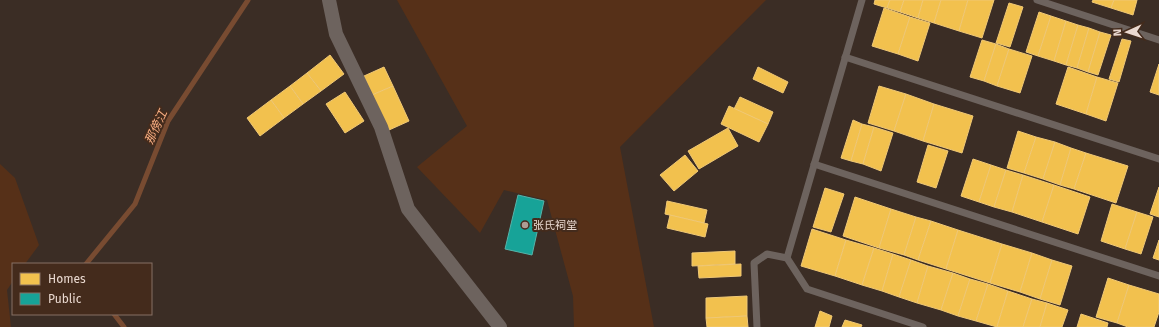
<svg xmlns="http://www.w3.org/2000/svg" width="1159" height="327" viewBox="0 0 1159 327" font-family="'Fira Sans','Noto Sans SC',sans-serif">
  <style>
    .green { fill: #563018 }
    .homes { fill: #f2c14e; stroke: #f0c875 }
    .public { fill: #17a398; stroke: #56b3a9 }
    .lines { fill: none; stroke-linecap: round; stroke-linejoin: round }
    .stream { stroke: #784b31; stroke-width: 5 }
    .service { stroke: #6d635e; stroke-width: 7 }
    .minor { stroke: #6d635e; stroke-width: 14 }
    .poi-dot { fill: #ad9d94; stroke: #442b1c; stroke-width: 1.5 }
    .labels { text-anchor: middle; stroke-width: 4; stroke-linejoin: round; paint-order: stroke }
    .poi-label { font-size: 11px; fill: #ead9d0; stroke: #442b1c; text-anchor: start }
    .water-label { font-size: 12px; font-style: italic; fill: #fbaf83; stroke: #442b1c }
  </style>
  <rect width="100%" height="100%" fill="#3b2d25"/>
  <g class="green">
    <polygon points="397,0 766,0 620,147 654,327 574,327 573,296 547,200 504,190 480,233 417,167 467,126"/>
    <polygon points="0,164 15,178 39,245 25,264 13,264 13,281 7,290 11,327 0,327"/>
  </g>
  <g class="homes">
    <polygon points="875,0 890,0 887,8 874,4"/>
    <polygon points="890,0 904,0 900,12 887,8"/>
    <polygon points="904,0 923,0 918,18 900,12"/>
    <polygon points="923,0 941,0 934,23 918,18"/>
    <polygon points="941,0 968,0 959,31 934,23"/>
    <polygon points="968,0 994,0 982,38 959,31"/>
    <polygon points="1093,0 1114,0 1111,8 1092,2"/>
    <polygon points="1114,0 1137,0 1133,15 1111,8"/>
    <polygon points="1009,3 1023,7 1010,47 996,43"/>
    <polygon points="884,8 910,17 898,54 872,46"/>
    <polygon points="1039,12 1051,16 1038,56 1026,52"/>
    <polygon points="1051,16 1066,21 1054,61 1038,56"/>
    <polygon points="910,17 930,23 918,61 898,54"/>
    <polygon points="1066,21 1078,25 1066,65 1054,61"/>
    <polygon points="1078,25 1089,28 1077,68 1066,65"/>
    <polygon points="1089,28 1100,32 1088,72 1077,68"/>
    <polygon points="1100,32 1111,35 1098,75 1088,72"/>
    <polygon points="1122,39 1131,41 1119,82 1109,79"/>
    <polygon points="982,40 996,44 984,81 970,77"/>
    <polygon points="996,44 1009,49 997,86 984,81"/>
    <polygon points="1009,49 1032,56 1020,93 997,86"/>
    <polygon points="330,55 344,74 321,91 307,73"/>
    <polygon points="1159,64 1159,95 1150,92"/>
    <polygon points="384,67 393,86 372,95 364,76"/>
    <polygon points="758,67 788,82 783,93 753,79"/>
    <polygon points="1068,67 1097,77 1086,114 1056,104"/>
    <polygon points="307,73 321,91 303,104 290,86"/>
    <polygon points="1097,77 1118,83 1106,121 1086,114"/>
    <polygon points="290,86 303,104 284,118 271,100"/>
    <polygon points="393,86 409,121 389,130 372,95"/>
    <polygon points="879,86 906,94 894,131 868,123"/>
    <polygon points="345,92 364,121 345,133 326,104"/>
    <polygon points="906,94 934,104 923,141 894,131"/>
    <polygon points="740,97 773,112 768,124 734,109"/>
    <polygon points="271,100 284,118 260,136 247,118"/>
    <polygon points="934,104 973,116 962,153 923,141"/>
    <polygon points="729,106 768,124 759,142 721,124"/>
    <polygon points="853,120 862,124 851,161 841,158"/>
    <polygon points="862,124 874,127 863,164 851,161"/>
    <polygon points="874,127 893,133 881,171 863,164"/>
    <polygon points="728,128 738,146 699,169 688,151"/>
    <polygon points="1018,131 1036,137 1024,173 1007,168"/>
    <polygon points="1036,137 1055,142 1043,179 1024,173"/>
    <polygon points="1055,142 1071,148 1060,185 1043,179"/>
    <polygon points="928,145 948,151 936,188 917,182"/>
    <polygon points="1071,148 1086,153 1074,189 1060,185"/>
    <polygon points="1086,153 1128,166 1116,203 1074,189"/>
    <polygon points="685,155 698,171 674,191 660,175"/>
    <polygon points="973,159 991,165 979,202 961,196"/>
    <polygon points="991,165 1006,170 994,207 979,202"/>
    <polygon points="1006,170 1023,175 1012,212 994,207"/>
    <polygon points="1023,175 1054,185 1042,222 1012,212"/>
    <polygon points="1054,185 1090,197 1078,234 1042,222"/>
    <polygon points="1159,187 1159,217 1150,214"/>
    <polygon points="825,188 844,194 831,232 813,227"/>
    <polygon points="855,197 891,209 879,248 843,236"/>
    <polygon points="667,201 707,210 704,223 665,214"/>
    <polygon points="1112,204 1137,212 1125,249 1101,241"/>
    <polygon points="891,209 916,217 904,255 879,248"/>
    <polygon points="1137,212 1153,217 1141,254 1125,249"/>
    <polygon points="670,215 708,224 705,237 667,228"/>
    <polygon points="916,217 931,221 918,260 904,255"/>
    <polygon points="931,221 958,230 946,269 918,260"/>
    <polygon points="812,229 846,240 835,276 801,266"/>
    <polygon points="958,230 1002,244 990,283 946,269"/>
    <polygon points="846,240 874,248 862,285 835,276"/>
    <polygon points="1159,240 1159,260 1153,258"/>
    <polygon points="1002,244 1032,253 1020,292 990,283"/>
    <polygon points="874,248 893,254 882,291 862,285"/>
    <polygon points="735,251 735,264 692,266 692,253"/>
    <polygon points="1032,253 1052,260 1040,299 1020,292"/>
    <polygon points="893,254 911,260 899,297 882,291"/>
    <polygon points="911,260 928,266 917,303 899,297"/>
    <polygon points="1052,260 1072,266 1060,305 1040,299"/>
    <polygon points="741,264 741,276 699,278 698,266"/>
    <polygon points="928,266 953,273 941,310 917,303"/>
    <polygon points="953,273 970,279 958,316 941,310"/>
    <polygon points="1108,278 1129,285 1117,323 1096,317"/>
    <polygon points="970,279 988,284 976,321 958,316"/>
    <polygon points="988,284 1008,291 997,327 976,321"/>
    <polygon points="1129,285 1159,294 1159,312 1154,327 1128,327 1117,323"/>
    <polygon points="1008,291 1032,299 1023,327 997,327"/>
    <polygon points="747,296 747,316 706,318 706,298"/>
    <polygon points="1032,299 1047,303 1040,327 1023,327"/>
    <polygon points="1047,303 1068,310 1062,327 1040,327"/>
    <polygon points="820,311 832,316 829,327 815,327"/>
    <polygon points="1081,314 1108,323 1107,327 1077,327"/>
    <polygon points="747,316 748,327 707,327 706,318"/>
    <polygon points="845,320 862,325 861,327 842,327"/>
  </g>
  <polygon class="public" points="518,195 544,201 532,255 505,249"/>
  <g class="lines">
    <g class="stream">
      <polyline points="86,264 135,204 168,121 248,0"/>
      <polyline points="114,314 124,327"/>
    </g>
    <g class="service">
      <polyline points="1037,0 1159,40"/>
      <polyline points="845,57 1159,159"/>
      <polyline points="814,164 1159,276"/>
      <polyline points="787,258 862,0"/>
      <polyline points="757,327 754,263 767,254 787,258 807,289 923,327"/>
    </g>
    <polyline class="minor" points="329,0 336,34 381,127 408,209 500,327"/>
  </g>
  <circle class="poi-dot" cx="525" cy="225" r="4"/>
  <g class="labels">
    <g class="poi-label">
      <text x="533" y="229">张氏祠堂</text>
    </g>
    <g class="water-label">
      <text transform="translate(156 127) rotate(-65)" y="4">那傍江</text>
    </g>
  </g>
  <rect x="12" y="263" width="140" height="52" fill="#442b1c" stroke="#867164"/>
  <rect x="20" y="273" width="20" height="12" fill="#f2c14e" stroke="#867164"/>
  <text x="48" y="283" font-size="12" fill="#ead9d0">Homes</text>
  <rect x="20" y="293" width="20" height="12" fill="#17a398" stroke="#867164"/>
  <text x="48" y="303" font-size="12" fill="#ead9d0">Public</text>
  <g transform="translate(1127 32) rotate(267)" stroke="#442b1c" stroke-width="3" paint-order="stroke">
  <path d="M0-3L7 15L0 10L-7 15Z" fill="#ead9d0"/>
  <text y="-6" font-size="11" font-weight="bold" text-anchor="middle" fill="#ead9d0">N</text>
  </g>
</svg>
